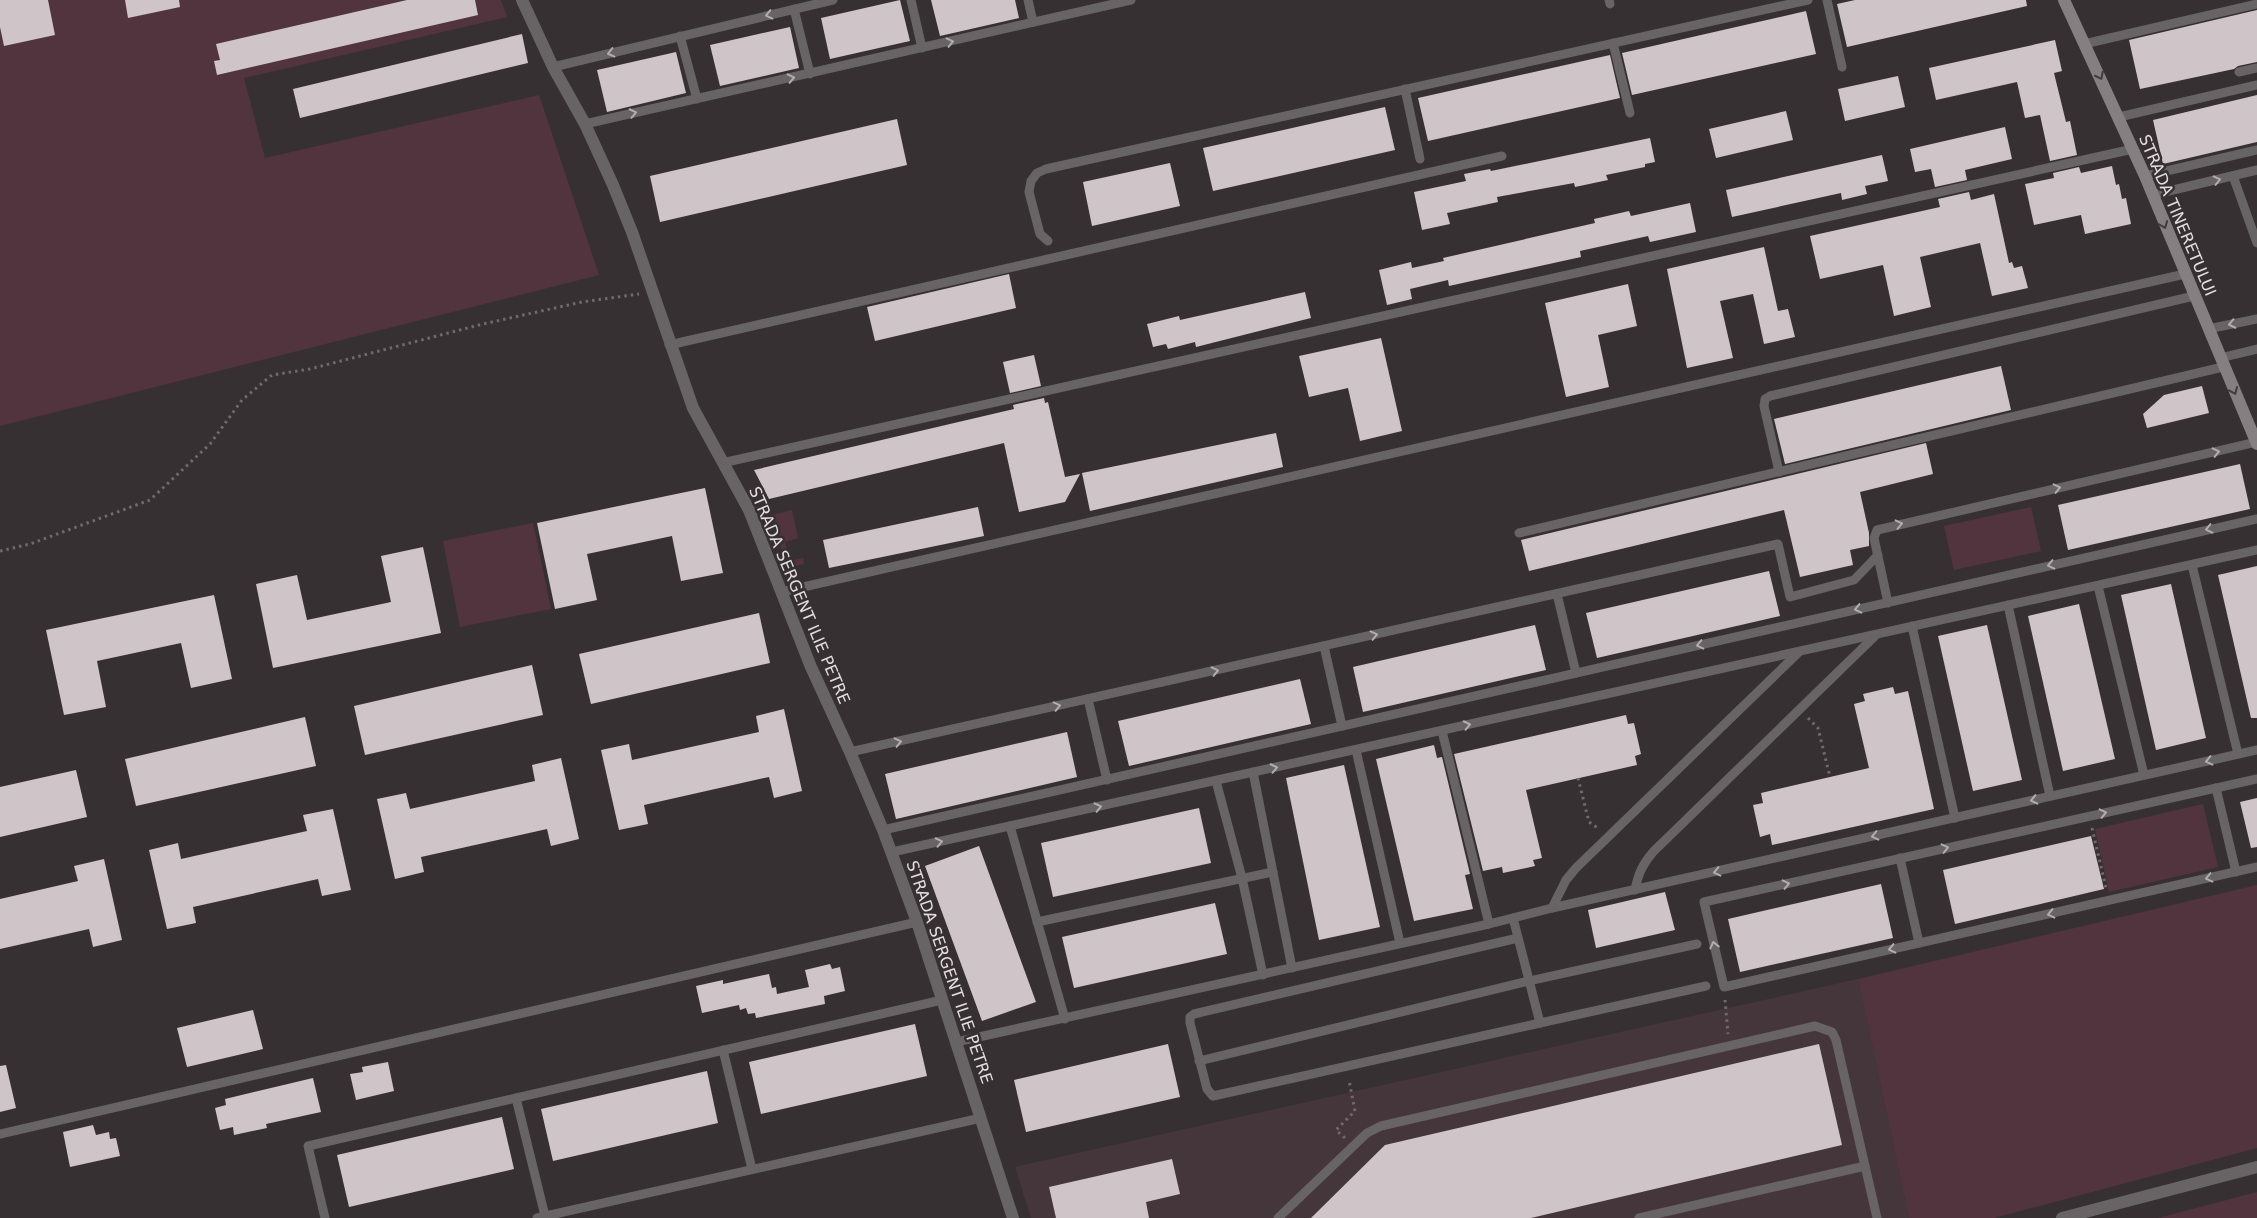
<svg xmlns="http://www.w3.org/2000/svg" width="2257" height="1218" viewBox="0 0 2257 1218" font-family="'DejaVu Sans',sans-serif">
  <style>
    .built { fill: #45363b }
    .green { fill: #52343e }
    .building { fill: #cfc5c8 }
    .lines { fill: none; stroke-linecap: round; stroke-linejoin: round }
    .path { stroke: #706a6c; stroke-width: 3; stroke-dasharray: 2.5 4; stroke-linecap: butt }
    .lane { stroke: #686465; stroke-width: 9 }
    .street { stroke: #686465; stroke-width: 12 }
    .secondary { stroke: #857f81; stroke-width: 12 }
    .oneway { stroke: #b2adaf }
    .oneway2 { stroke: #433c3e }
    .labels { text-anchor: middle; stroke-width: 5; stroke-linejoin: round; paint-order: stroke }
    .street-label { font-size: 16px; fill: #e4dee0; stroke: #373032 }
  </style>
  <rect width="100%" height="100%" fill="#373032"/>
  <polygon class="built" points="1858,979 1909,1218 1031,1218 1015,1167"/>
  <g class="green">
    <polygon points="0,0 501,0 507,17 244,78 265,158 539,95 599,275 0,426"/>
    <polygon points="2031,507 2041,551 1954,570 1944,526"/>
    <polygon points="792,510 798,538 785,542 790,561 803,558 804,564 789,568 768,516"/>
    <polygon points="533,523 551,609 460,627 443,541"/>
    <polygon points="2203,804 2218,867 2109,892 2095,829"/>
    <polygon points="2257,885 2257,1148 1994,1218 1909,1218 1858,979"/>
    <polygon points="2257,1192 2257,1218 2158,1218"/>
  </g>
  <g class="building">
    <polygon points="0,0 48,0 55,35 4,46 0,27"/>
    <polygon points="125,0 179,0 180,7 128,18"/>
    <polygon points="407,0 475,0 478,15 217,75 214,61 220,60 216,44"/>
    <polygon points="900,0 910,41 830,59 821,18"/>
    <polygon points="931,0 1015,0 1019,18 940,36"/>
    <polygon points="1855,0 2026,0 2027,6 1847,47 1837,4"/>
    <polygon points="2257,10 2257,62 2238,66 2234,69 2140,89 2129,40"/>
    <polygon points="1806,11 1816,54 1632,95 1622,53"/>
    <polygon points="790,27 799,68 720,86 710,45"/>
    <polygon points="522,34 528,63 300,118 293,89"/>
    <polygon points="2055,40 2062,71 2054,73 2066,122 2070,121 2077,155 2050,161 2040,115 2025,118 2017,82 1936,100 1929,68"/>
    <polygon points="676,52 686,93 607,112 597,70"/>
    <polygon points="1610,55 1620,98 1428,141 1418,98"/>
    <polygon points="1898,76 1905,107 1845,121 1838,89"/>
    <polygon points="2257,95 2257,142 2163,164 2153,120"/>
    <polygon points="1385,107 1395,150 1213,191 1203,148"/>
    <polygon points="1786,111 1793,140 1716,158 1709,129"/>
    <polygon points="897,119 907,165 660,222 650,176"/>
    <polygon points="2005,127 2012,159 1965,170 1967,180 1935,187 1931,169 1915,172 1910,149"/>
    <polygon points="1650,138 1655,162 1645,164 1645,167 1606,175 1608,180 1575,187 1574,183 1497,197 1498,202 1447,213 1450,224 1422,230 1414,192 1466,181 1464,174 1490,169 1491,171"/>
    <polygon points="1882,155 1888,181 1865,186 1867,194 1842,200 1841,193 1732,217 1726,190"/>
    <polygon points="1170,163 1180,206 1092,226 1083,182"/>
    <polygon points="2112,166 2116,185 2119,184 2122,199 2126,198 2131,224 2085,234 2081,215 2034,225 2025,184 2054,178 2053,173 2079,167 2081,173"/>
    <polygon points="1969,192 1971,200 1994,194 2009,263 2012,262 2014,268 2022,266 2028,288 1992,296 1980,243 1920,257 1931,307 1894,316 1883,265 1820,279 1810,236 1940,207 1938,199"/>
    <polygon points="1690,203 1696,232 1650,242 1648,236 1580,251 1581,257 1449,286 1448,280 1410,289 1412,299 1387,305 1379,270 1411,262 1412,268 1444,261 1443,258 1595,223 1594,219 1629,211 1631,216"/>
    <polygon points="1764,247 1778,311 1788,309 1795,337 1764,344 1753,294 1720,301 1733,358 1687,368 1667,269"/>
    <polygon points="1009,274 1016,308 875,341 867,307"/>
    <polygon points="1628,284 1637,326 1598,335 1609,387 1566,397 1545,303"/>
    <polygon points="1305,292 1311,318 1196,347 1195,342 1168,349 1166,344 1153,347 1147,324 1179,316 1180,320"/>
    <polygon points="1381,338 1402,431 1360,441 1348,388 1309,397 1299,356"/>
    <polygon points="1034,355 1041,386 1010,393 1003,362"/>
    <polygon points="2001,366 2011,410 1785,464 1774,419"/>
    <polygon points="2202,386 2209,413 2147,428 2143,414 2164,395"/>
    <polygon points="1044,398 1045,403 1048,402 1065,477 1080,474 1065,502 1019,512 1004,443 769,499 754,470 1014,409 1013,405"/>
    <polygon points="1276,433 1283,467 1090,511 1082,473"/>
    <polygon points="1926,443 1933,474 1860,492 1869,533 1869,546 1850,550 1853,565 1800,577 1784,510 1529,571 1521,540"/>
    <polygon points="2240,464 2250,509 2068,550 2058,505"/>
    <polygon points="705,488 723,573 681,581 672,536 587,554 597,600 555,609 537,523"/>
    <polygon points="978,507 984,536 829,568 823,540"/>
    <polygon points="423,547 441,633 273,668 256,584 297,575 307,620 391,602 381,556"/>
    <polygon points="2257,566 2257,718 2251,718 2218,575"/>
    <polygon points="1769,571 1780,616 1597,658 1586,613"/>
    <polygon points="2171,584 2206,738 2156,750 2121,595"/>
    <polygon points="214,595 232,679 191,688 181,643 97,661 106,707 64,715 46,630"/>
    <polygon points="2079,604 2115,759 2063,771 2028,616"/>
    <polygon points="759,613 770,663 591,704 579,654"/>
    <polygon points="1535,625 1546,670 1363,712 1353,667"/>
    <polygon points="1987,625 2022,780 1973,791 1938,636"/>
    <polygon points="532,665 543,715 365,755 354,706"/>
    <polygon points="1300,679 1311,724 1129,766 1118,721"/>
    <polygon points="1893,687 1895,694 1908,691 1934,809 1772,845 1770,834 1760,837 1753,805 1763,803 1761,793 1869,768 1854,704 1865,701 1863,694"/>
    <polygon points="784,709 802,791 774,798 769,777 644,805 648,824 619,830 601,750 629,744 632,760 759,732 756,716"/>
    <polygon points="1626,715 1628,724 1634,723 1641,754 1635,756 1637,765 1526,790 1542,858 1533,860 1535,866 1503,873 1502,867 1483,871 1454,754"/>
    <polygon points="305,717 316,766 136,806 125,759"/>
    <polygon points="1067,732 1077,777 896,819 885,774"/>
    <polygon points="1434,745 1437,758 1442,757 1470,874 1465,875 1473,909 1414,921 1376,759"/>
    <polygon points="561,758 579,839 551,846 547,829 421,857 424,872 395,879 377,799 406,793 410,809 535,781 532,765"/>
    <polygon points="1344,765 1380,927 1319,940 1286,778"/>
    <polygon points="76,770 87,817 0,837 0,787"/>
    <polygon points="2257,798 2257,847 2251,848 2240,802"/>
    <polygon points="1199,808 1211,863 1053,897 1041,843"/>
    <polygon points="333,809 351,890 322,896 318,879 193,907 196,923 167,929 149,850 178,843 181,859 307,831 303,815"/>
    <polygon points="2091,836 2104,889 1955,924 1943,870"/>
    <polygon points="979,846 1036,1002 982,1021 925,866"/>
    <polygon points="104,859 122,940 93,947 89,929 0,949 0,899 78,881 74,866"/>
    <polygon points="1881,884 1893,938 1740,972 1728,919"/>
    <polygon points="1665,892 1675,930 1596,948 1588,910"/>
    <polygon points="1215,903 1227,954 1074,988 1062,937"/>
    <polygon points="830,964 832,969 840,967 845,991 824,996 825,1004 756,1018 755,1013 748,1014 746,1008 740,1010 739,1005 702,1013 696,986 723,980 723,984 769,974 772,988 776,987 777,994 809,987 805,970"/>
    <polygon points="253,1010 263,1049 187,1067 177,1028"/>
    <polygon points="915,1024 927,1076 761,1114 749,1062"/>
    <polygon points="1168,1044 1180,1097 1026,1132 1014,1080"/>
    <polygon points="1819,1044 1842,1145 1531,1218 1311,1218 1385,1145"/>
    <polygon points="388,1062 394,1091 356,1100 350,1074 363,1072 362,1067"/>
    <polygon points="6,1065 16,1108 0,1112 0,1066"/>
    <polygon points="707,1071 718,1123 553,1161 541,1109"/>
    <polygon points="313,1078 321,1112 266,1124 267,1128 234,1135 233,1127 220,1130 215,1108 226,1105 225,1099"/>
    <polygon points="502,1117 514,1169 349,1207 337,1155"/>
    <polygon points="93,1125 96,1135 109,1132 110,1139 116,1138 120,1156 70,1167 63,1132"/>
    <polygon points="1172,1159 1180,1194 1146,1202 1149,1218 1056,1218 1049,1187"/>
  </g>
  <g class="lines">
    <g class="path">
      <polyline points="0,551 30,544 150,500 210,444 242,400 272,375 310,369 483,324 582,302 639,294"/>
      <polyline points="1808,718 1818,728 1830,777"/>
      <polyline points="1578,778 1589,822 1599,829"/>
      <polyline points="2092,828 2106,888"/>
      <polyline points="1725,1000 1728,1034"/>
      <polyline points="1345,1138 1336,1130 1355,1111 1349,1080"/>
    </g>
    <g class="lane">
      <polyline points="911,0 922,48"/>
      <polyline points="1028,0 1033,22"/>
      <polyline points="1609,0 1610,4"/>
      <polyline points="1827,0 1842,67"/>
      <polyline points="794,9 810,74"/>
      <polyline points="680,36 697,99"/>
      <polyline points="1613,43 1630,113"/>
      <polyline points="2084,44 2257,4"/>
      <polyline points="553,67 833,0"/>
      <polyline points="2239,72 2257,68"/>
      <polyline points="1405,89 1420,159"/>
      <polyline points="2119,117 2257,85"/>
      <polyline points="585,124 1131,0"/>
      <polyline points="2145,176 2257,150"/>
      <polyline points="2233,176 2257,243"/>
      <polyline points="2152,195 2257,170"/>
      <polyline points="1048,241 1040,234 1029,192 1031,181 1037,173 1046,169 1808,0"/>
      <polyline points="2208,329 2257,319"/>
      <polyline points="669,345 1502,156"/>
      <polyline points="2220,358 2257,349"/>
      <polyline points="722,463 2133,149"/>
      <polyline points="1779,472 1764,406 1765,399 1770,396 2194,296"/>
      <polyline points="1519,533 2223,367"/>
      <polyline points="2192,565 2238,754"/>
      <polyline points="2098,586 2144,775"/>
      <polyline points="781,592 2185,274"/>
      <polyline points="1557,594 1576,673"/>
      <polyline points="1888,603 1874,538 1877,530 2257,442"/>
      <polyline points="2008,605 2050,796"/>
      <polyline points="1912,626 1955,818"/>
      <polyline points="1324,646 1342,726"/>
      <polyline points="1088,699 1107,780"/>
      <polyline points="1442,731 1489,924"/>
      <polyline points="1356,750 1400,943"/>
      <polyline points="850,752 1778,544 1790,597 1854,580 1878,555"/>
      <polyline points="1253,772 1292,968"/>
      <polyline points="2257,779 1704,902 1724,987 2257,867"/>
      <polyline points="1216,781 1242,878 1263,975"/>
      <polyline points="2216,788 2236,872"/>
      <polyline points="1010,826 1065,1019"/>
      <polyline points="883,830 2257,519"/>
      <polyline points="892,852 2257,550"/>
      <polyline points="1900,858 1919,943"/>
      <path d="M1635,890C1638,874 1643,863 1654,851L1876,635"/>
      <polyline points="1552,908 1566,880 1576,868 1799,652"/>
      <polyline points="1513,918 1540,1023 1706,986"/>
      <polyline points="1037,922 1273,872"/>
      <polyline points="1518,938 1194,1014 1190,1017 1190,1023 1207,1089 1213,1096 1540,1023"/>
      <polyline points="956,1042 1489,924 1552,908 2257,750"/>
      <polyline points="723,1050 752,1169"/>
      <polyline points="1199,1061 1529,981 1697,944"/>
      <polyline points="516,1098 545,1216"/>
      <polyline points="0,1134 917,922"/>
      <polyline points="325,1218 308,1146 942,1000"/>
      <polyline points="537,1218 981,1118"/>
      <polyline points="1278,1218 1367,1133 1381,1126 1815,1026 1832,1032 1836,1040 1877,1218"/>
      <polyline points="1639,1218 1865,1166"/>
    </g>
    <g class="street">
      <polyline points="522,0 553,67 585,124 613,185 632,232 693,408 749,510 811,667 850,752 883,830 917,922 1013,1218"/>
      <polyline points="2062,1218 2257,1167"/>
    </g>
    <polyline class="secondary" points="2064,0 2145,176 2257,444"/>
  </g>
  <defs><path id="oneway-chevron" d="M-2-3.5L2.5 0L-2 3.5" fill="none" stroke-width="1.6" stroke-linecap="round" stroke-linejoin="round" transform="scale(1.25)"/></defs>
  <g class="oneway">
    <use href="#oneway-chevron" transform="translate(769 15) rotate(167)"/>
    <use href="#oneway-chevron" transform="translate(950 42) rotate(-13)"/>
    <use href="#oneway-chevron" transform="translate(611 53) rotate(166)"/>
    <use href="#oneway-chevron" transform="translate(791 78) rotate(-13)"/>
    <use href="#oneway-chevron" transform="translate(633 113) rotate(-12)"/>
    <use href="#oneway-chevron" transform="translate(2217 180) rotate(-13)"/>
    <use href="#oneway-chevron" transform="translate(2232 324) rotate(168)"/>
    <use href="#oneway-chevron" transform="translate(2216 452) rotate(-13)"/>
    <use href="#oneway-chevron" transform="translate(2057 488) rotate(-13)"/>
    <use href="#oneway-chevron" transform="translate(1899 524) rotate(-13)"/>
    <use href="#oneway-chevron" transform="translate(2209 529) rotate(167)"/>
    <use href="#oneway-chevron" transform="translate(2051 565) rotate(167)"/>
    <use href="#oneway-chevron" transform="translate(1858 609) rotate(167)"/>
    <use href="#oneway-chevron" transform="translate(1374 635) rotate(-13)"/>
    <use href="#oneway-chevron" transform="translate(1700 645) rotate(167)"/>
    <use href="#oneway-chevron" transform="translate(1215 671) rotate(-13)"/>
    <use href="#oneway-chevron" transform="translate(1057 706) rotate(-13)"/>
    <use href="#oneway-chevron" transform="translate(1467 725) rotate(-12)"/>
    <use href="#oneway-chevron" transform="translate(898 742) rotate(-13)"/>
    <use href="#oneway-chevron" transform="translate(2209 761) rotate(167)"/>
    <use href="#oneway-chevron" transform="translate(1274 768) rotate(-12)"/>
    <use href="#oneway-chevron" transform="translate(2034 800) rotate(167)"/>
    <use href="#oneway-chevron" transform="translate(1098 807) rotate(-13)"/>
    <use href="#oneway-chevron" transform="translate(2103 813) rotate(-13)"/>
    <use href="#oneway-chevron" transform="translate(1875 836) rotate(167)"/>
    <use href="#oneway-chevron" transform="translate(939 842) rotate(-12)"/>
    <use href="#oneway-chevron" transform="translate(1945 848) rotate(-13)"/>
    <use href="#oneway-chevron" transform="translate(1717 872) rotate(167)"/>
    <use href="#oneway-chevron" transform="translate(2209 878) rotate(167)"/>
    <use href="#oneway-chevron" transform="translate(1786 884) rotate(-13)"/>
    <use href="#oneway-chevron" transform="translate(2051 914) rotate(167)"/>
    <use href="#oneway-chevron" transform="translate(1714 945) rotate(-103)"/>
    <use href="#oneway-chevron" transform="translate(1892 949) rotate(167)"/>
  </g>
  <g class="oneway2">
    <use href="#oneway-chevron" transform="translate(2100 76) rotate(63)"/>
    <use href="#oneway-chevron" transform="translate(2164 225) rotate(68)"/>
    <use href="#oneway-chevron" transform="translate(2234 391) rotate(67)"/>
  </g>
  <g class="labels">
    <g class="street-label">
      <text transform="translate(2178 215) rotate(67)" y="6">STRADA TINERETULUI</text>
      <text transform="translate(800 595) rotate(67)" y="6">STRADA SERGENT ILIE PETRE</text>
      <text transform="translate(950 972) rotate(71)" y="6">STRADA SERGENT ILIE PETRE</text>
    </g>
  </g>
</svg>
